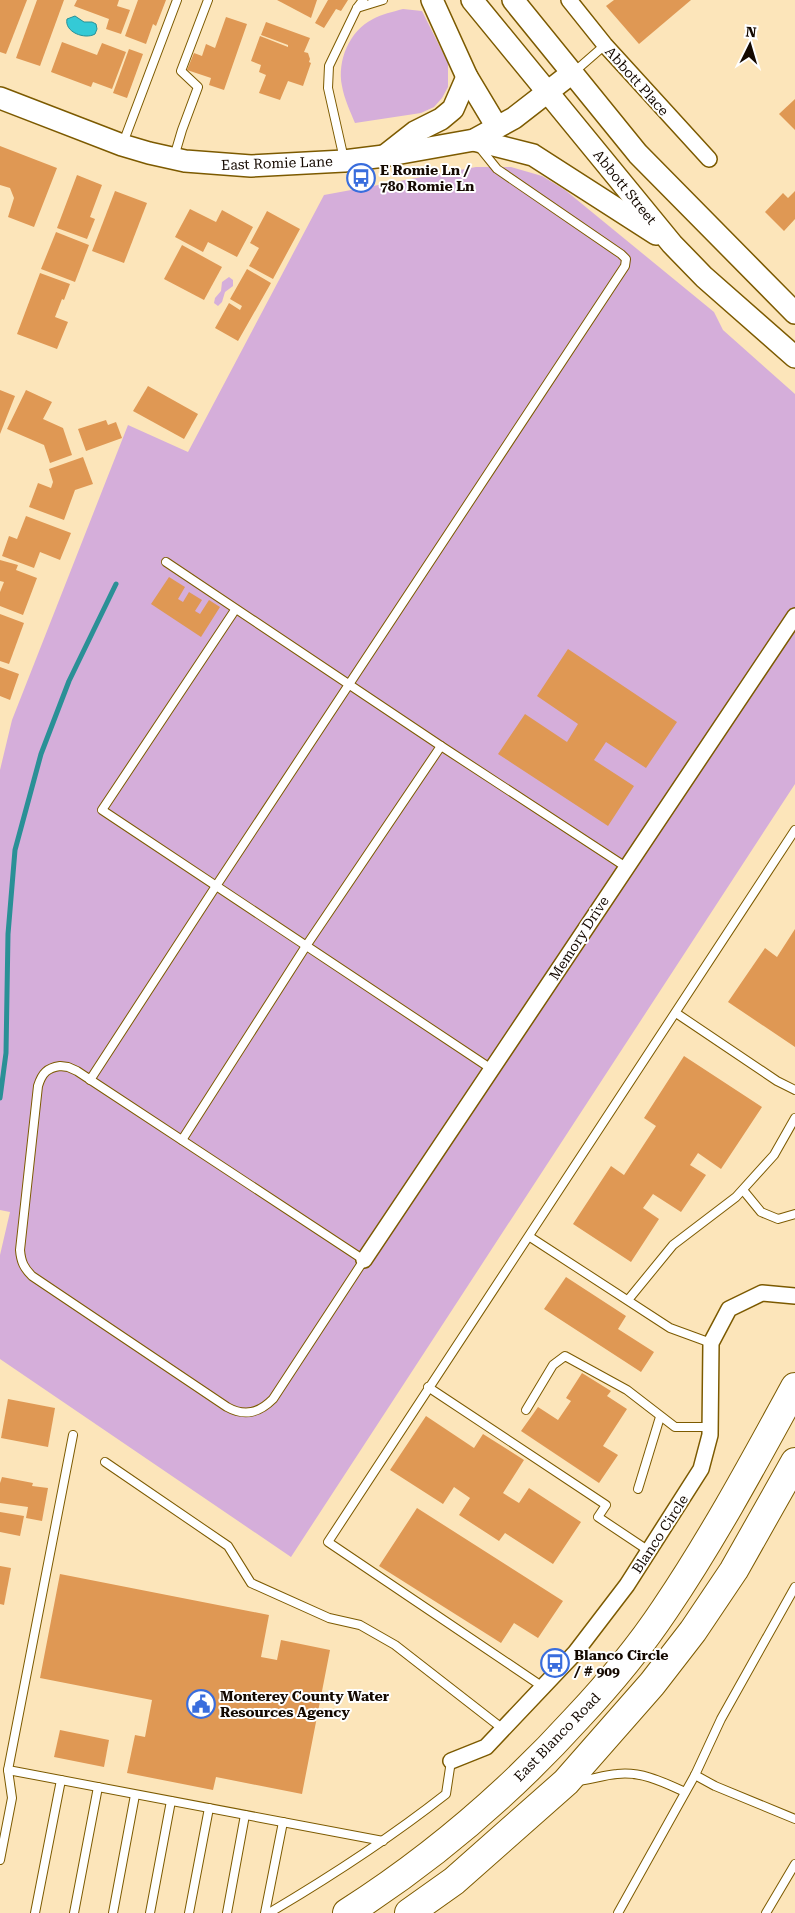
<svg xmlns="http://www.w3.org/2000/svg" width="795" height="1913" viewBox="0 0 795 1913" font-family="'Roboto Serif',serif">
  <style>
    .green { fill: #d5aeda }
    .water { fill: #34cad6; stroke: #2a9096 }
    .lines { fill: none; stroke-linecap: round; stroke-linejoin: round }
    .stream { stroke: #2a9096; stroke-width: 5 }
    .building { fill: #df9854 }
    .lane-casing { stroke: #7c5a00; stroke-width: 10 }
    .street-casing { stroke: #7c5a00; stroke-width: 18 }
    .secondary-casing { stroke: #7c5a00; stroke-width: 24 }
    .highway-casing { stroke: #7c5a00; stroke-width: 30 }
    .lane { stroke: #fff; stroke-width: 8 }
    .street { stroke: #fff; stroke-width: 15 }
    .secondary { stroke: #fff; stroke-width: 21 }
    .highway { stroke: #fff; stroke-width: 28 }
    .labels { text-anchor: middle; stroke-width: 4; stroke-linejoin: round; paint-order: stroke }
    .street-label { font-size: 14px; fill: #140900; stroke: #fff }
    .poi-label { font-size: 14px; font-weight: bold; fill: #140900; stroke: #fff; text-anchor: start }
  </style>
  <rect width="100%" height="100%" fill="#fce5ba"/>
  <g class="green">
    <path d="M403,9L422,11L448,63V87L442,98L434,107L421,113L355,123C350,111 344,98 342,86C337,61 349,31 373,19C382,14 392,12 403,9Z"/>
    <polygon points="476,167 511,167 542,176 565,190 714,312 723,330 795,394 795,784 291,1557 0,1359 0,1255 10,1212 0,1210 0,770 12,720 128,425 188,452 324,195"/>
    <polygon points="229,277 233,280 233,286 225,292 222,302 218,306 214,303 215,298 221,291 222,282"/>
  </g>
  <path class="water" d="M75,16L84,22H92L96,24L97,29L95,34C85,40 64,32 67,19Z"/>
  <g class="lines">
    <polyline class="stream" points="0,1098 6,1053 8,934 15,850 41,754 69,681 116,584"/>
  </g>
  <g class="building">
    <polygon points="0,0 27,0 6,54 0,52"/>
    <polygon points="37,0 64,0 40,66 16,58"/>
    <polygon points="77,0 119,0 117,6 130,10 121,34 106,29 109,19 74,6"/>
    <polygon points="138,0 166,0 156,26 153,24 146,44 125,36"/>
    <polygon points="277,0 317,0 311,18"/>
    <polygon points="328,0 348,0 341,11 336,9 324,28 315,23"/>
    <polygon points="614,0 691,0 639,44 606,6"/>
    <polygon points="226,17 247,24 224,90 209,85 211,78 187,70 194,53 202,56 206,44 215,48"/>
    <polygon points="266,22 310,38 304,52 308,53 310,59 309,62 311,63 303,86 288,81 280,100 259,93 266,75 259,72 261,65 251,61 260,36 288,47 288,45 261,35"/>
    <polygon points="62,42 97,55 102,43 126,52 112,89 93,82 91,87 51,72"/>
    <polygon points="129,49 143,54 127,98 113,93"/>
    <polygon points="795,99 795,130 779,114"/>
    <polygon points="0,146 57,168 34,227 8,217 14,198 10,188 0,185"/>
    <polygon points="77,175 102,185 90,217 95,219 87,239 57,228"/>
    <polygon points="115,191 147,203 124,263 92,251"/>
    <polygon points="795,191 795,219 784,231 765,212 783,193 788,198"/>
    <polygon points="190,209 216,222 222,210 253,227 237,257 208,242 203,252 175,237"/>
    <polygon points="267,211 300,229 273,279 249,266 259,248 250,243"/>
    <polygon points="56,232 89,245 75,282 41,269"/>
    <polygon points="182,245 222,267 204,300 164,279"/>
    <polygon points="247,269 271,283 238,341 215,328 229,303 240,310 242,306 230,299"/>
    <polygon points="40,273 70,284 64,300 62,299 55,317 68,322 57,349 17,334"/>
    <polygon points="148,386 198,414 184,439 133,411"/>
    <polygon points="0,390 15,396 0,434"/>
    <polygon points="26,390 52,402 43,419 63,428 72,455 50,463 44,445 7,429"/>
    <polygon points="106,420 108,425 116,422 122,438 86,451 78,429"/>
    <polygon points="83,457 93,484 75,490 64,520 29,507 38,483 51,488 53,482 49,469"/>
    <polygon points="26,516 71,533 60,560 40,552 34,568 2,556 9,536 17,539"/>
    <polygon points="0,560 18,565 16,570 37,578 23,615 0,606 0,592 4,582 0,581"/>
    <polygon points="169,577 185,587 178,599 183,602 189,592 202,600 195,611 200,614 209,600 220,607 201,637 151,604"/>
    <polygon points="0,614 24,623 9,664 0,661"/>
    <polygon points="568,649 677,722 646,768 606,742 594,760 634,786 608,826 498,754 525,714 567,742 578,724 537,696"/>
    <polygon points="0,667 19,674 10,700 0,696"/>
    <polygon points="795,929 795,1047 728,1002 765,948 777,957"/>
    <polygon points="684,1056 762,1107 721,1169 698,1153 690,1165 706,1175 681,1212 653,1194 643,1208 659,1219 631,1262 573,1224 611,1166 624,1175 656,1126 644,1118"/>
    <polygon points="566,1277 626,1316 618,1329 654,1352 641,1372 544,1309"/>
    <polygon points="582,1373 611,1391 607,1396 627,1409 603,1446 618,1455 599,1483 521,1431 538,1407 558,1420 571,1401 566,1398"/>
    <polygon points="8,1399 55,1408 48,1447 1,1438"/>
    <polygon points="426,1416 474,1448 483,1434 524,1460 503,1493 519,1503 529,1488 581,1522 553,1564 505,1533 499,1541 459,1515 470,1498 454,1487 443,1504 390,1470"/>
    <polygon points="2,1477 33,1483 32,1486 48,1488 42,1521 26,1518 28,1507 0,1503 0,1483"/>
    <polygon points="417,1508 563,1601 538,1638 514,1623 501,1643 379,1566"/>
    <polygon points="0,1512 24,1516 20,1536 0,1532"/>
    <polygon points="0,1566 11,1568 4,1605 0,1604"/>
    <polygon points="60,1574 269,1615 261,1657 277,1660 281,1640 330,1650 302,1794 216,1777 213,1790 127,1773 135,1735 145,1737 152,1700 40,1678"/>
    <polygon points="60,1730 109,1740 104,1767 54,1757"/>
  </g>
  <g class="lines">
    <defs>
      <g id="lane">
        <polyline points="357,8 383,0"/>
        <polyline points="574,72 605,45"/>
        <polyline points="123,143 177,0"/>
        <polyline points="174,157 182,130 198,87 181,71 208,0"/>
        <polyline points="344,159 328,88 329,66 357,8 363,0"/>
        <polyline points="166,562 441,746 626,867"/>
        <polyline points="235,610 102,810 493,1070"/>
        <polyline points="676,1013 777,1081 795,1090"/>
        <path d="M60,1066L68,1067L77,1071L364,1260L273,1399C259,1413 245,1417 227,1407L32,1276C24,1268 21,1262 20,1250L38,1086C42,1073 47,1068 60,1066Z"/>
        <polyline points="90,1080 216,886 625,266 626,259 621,254 497,169 480,148"/>
        <polyline points="182,1140 306,946 441,746"/>
        <polyline points="743,1190 761,1212 778,1219 795,1214"/>
        <polyline points="530,1237 670,1328 711,1343"/>
        <polyline points="628,1300 673,1245 736,1197 774,1155 795,1118"/>
        <polyline points="428,1387 606,1505 598,1517 649,1551"/>
        <polyline points="526,1410 553,1365 565,1356 627,1390 675,1427 710,1427"/>
        <polyline points="105,1462 228,1546 251,1583 329,1618 360,1625 395,1645 503,1729"/>
        <polyline points="638,1489 660,1417"/>
        <polyline points="543,1687 328,1542 795,830"/>
        <polyline points="8,1770 383,1841"/>
        <polyline points="695,1775 715,1786 795,1819"/>
        <path d="M578,1781C591,1780 603,1775 617,1774C641,1771 663,1782 685,1792"/>
        <polyline points="0,1860 12,1798 8,1770 73,1435"/>
        <polyline points="35,1913 61,1780"/>
        <polyline points="74,1913 98,1787"/>
        <polyline points="113,1913 135,1795"/>
        <polyline points="150,1913 171,1801"/>
        <polyline points="189,1913 209,1808"/>
        <polyline points="227,1913 245,1815"/>
        <polyline points="265,1913 283,1822"/>
        <path d="M269,1913C330,1877 390,1838 446,1794L451,1761"/>
        <polyline points="618,1913 695,1775 721,1719 795,1587"/>
        <polyline points="766,1913 795,1864"/>
      </g>
      <g id="street">
        <polyline points="569,0 605,45 709,159"/>
        <polyline points="364,1260 795,616"/>
        <polyline points="451,1761 486,1747 575,1653 627,1585 701,1469 710,1435 711,1343 729,1309 762,1293 795,1296"/>
      </g>
      <g id="secondary">
        <polyline points="432,0 467,77 497,127"/>
        <polyline points="472,0 672,244 704,277 795,357"/>
        <polyline points="513,0 638,154 795,313"/>
        <polyline points="0,98 122,145 149,153 185,161 251,166 344,161 384,156 474,140 514,118 572,73"/>
        <polyline points="474,140 533,155 656,234"/>
        <polyline points="387,154 415,132 441,119 453,109 467,77"/>
      </g>
      <g id="highway">
        <path d="M347,1913C433,1858 508,1794 577,1718C609,1684 639,1648 665,1609C713,1538 754,1462 795,1387"/>
        <polyline points="409,1913 454,1881 566,1782 652,1684 693,1631 734,1570 795,1462"/>
      </g>
    </defs>
    <use href="#lane" class="lane-casing"/>
    <use href="#street" class="street-casing"/>
    <use href="#secondary" class="secondary-casing"/>
    <use href="#highway" class="highway-casing"/>
    <use href="#lane" class="lane"/>
    <use href="#street" class="street"/>
    <use href="#secondary" class="secondary"/>
    <use href="#highway" class="highway"/>
  </g>
  <defs>
    <symbol id="bus-ring" viewBox="-11 -11 22 22"><circle r="9.5" fill="#fff" stroke="#396ddd" stroke-width="1.5"/><path d="M-5-6H5V4H4V6H2V4H-2V6H-4V4H-5ZM-3.5-4V0h7V-4ZM-3.5 1.2v1.5H-2V1.2ZM2 1.2v1.5H3.5V1.2Z" fill="#396ddd"/></symbol>
    <symbol id="civic-ring" viewBox="-11 -11 22 22"><circle r="9.5" fill="#fff" stroke="#396ddd" stroke-width="1.5"/><path d="M-.6-6.5H3V-4.5H.6V-3L4-1V1h2V6H-6V1h2V-1L-.6-3ZM-1.2 2.5V6h2.4V2.5Z" fill="#396ddd"/></symbol>
  </defs>
  <g fill-rule="evenodd">
    <use href="#bus-ring" x="345" y="162" width="32" height="32"/>
    <use href="#bus-ring" x="539" y="1647" width="32" height="32"/>
    <use href="#civic-ring" x="185" y="1688" width="32" height="32"/>
  </g>
  <g class="labels">
    <g class="street-label">
      <text transform="translate(637 81) rotate(48)" y="5">Abbott Place</text>
      <text transform="translate(277 163) rotate(-2)" y="5">East Romie Lane</text>
      <text transform="translate(625 187) rotate(51)" y="5">Abbott Street</text>
      <text transform="translate(579 938) rotate(-57)" y="5">Memory Drive</text>
      <text transform="translate(660 1534) rotate(-57)" y="5">Blanco Circle</text>
      <text transform="translate(557 1737) rotate(-46)" y="5">East Blanco Road</text>
    </g>
    <g class="poi-label">
      <text x="380" y="175">E Romie Ln /<tspan x="380" dy="16">780 Romie Ln</tspan></text>
      <text x="574" y="1660">Blanco Circle<tspan x="574" dy="16">/ # 909</tspan></text>
      <text x="220" y="1701">Monterey County Water<tspan x="220" dy="16">Resources Agency</tspan></text>
    </g>
  </g>
  <g transform="translate(750 45) rotate(5)" stroke="#ffffff" stroke-width="4" paint-order="stroke">
  <path d="M0-4L9 19L0 12L-9 19Z" fill="#140900"/>
  <text y="-8" font-size="14" font-weight="bold" text-anchor="middle" fill="#140900">N</text>
  </g>
</svg>
